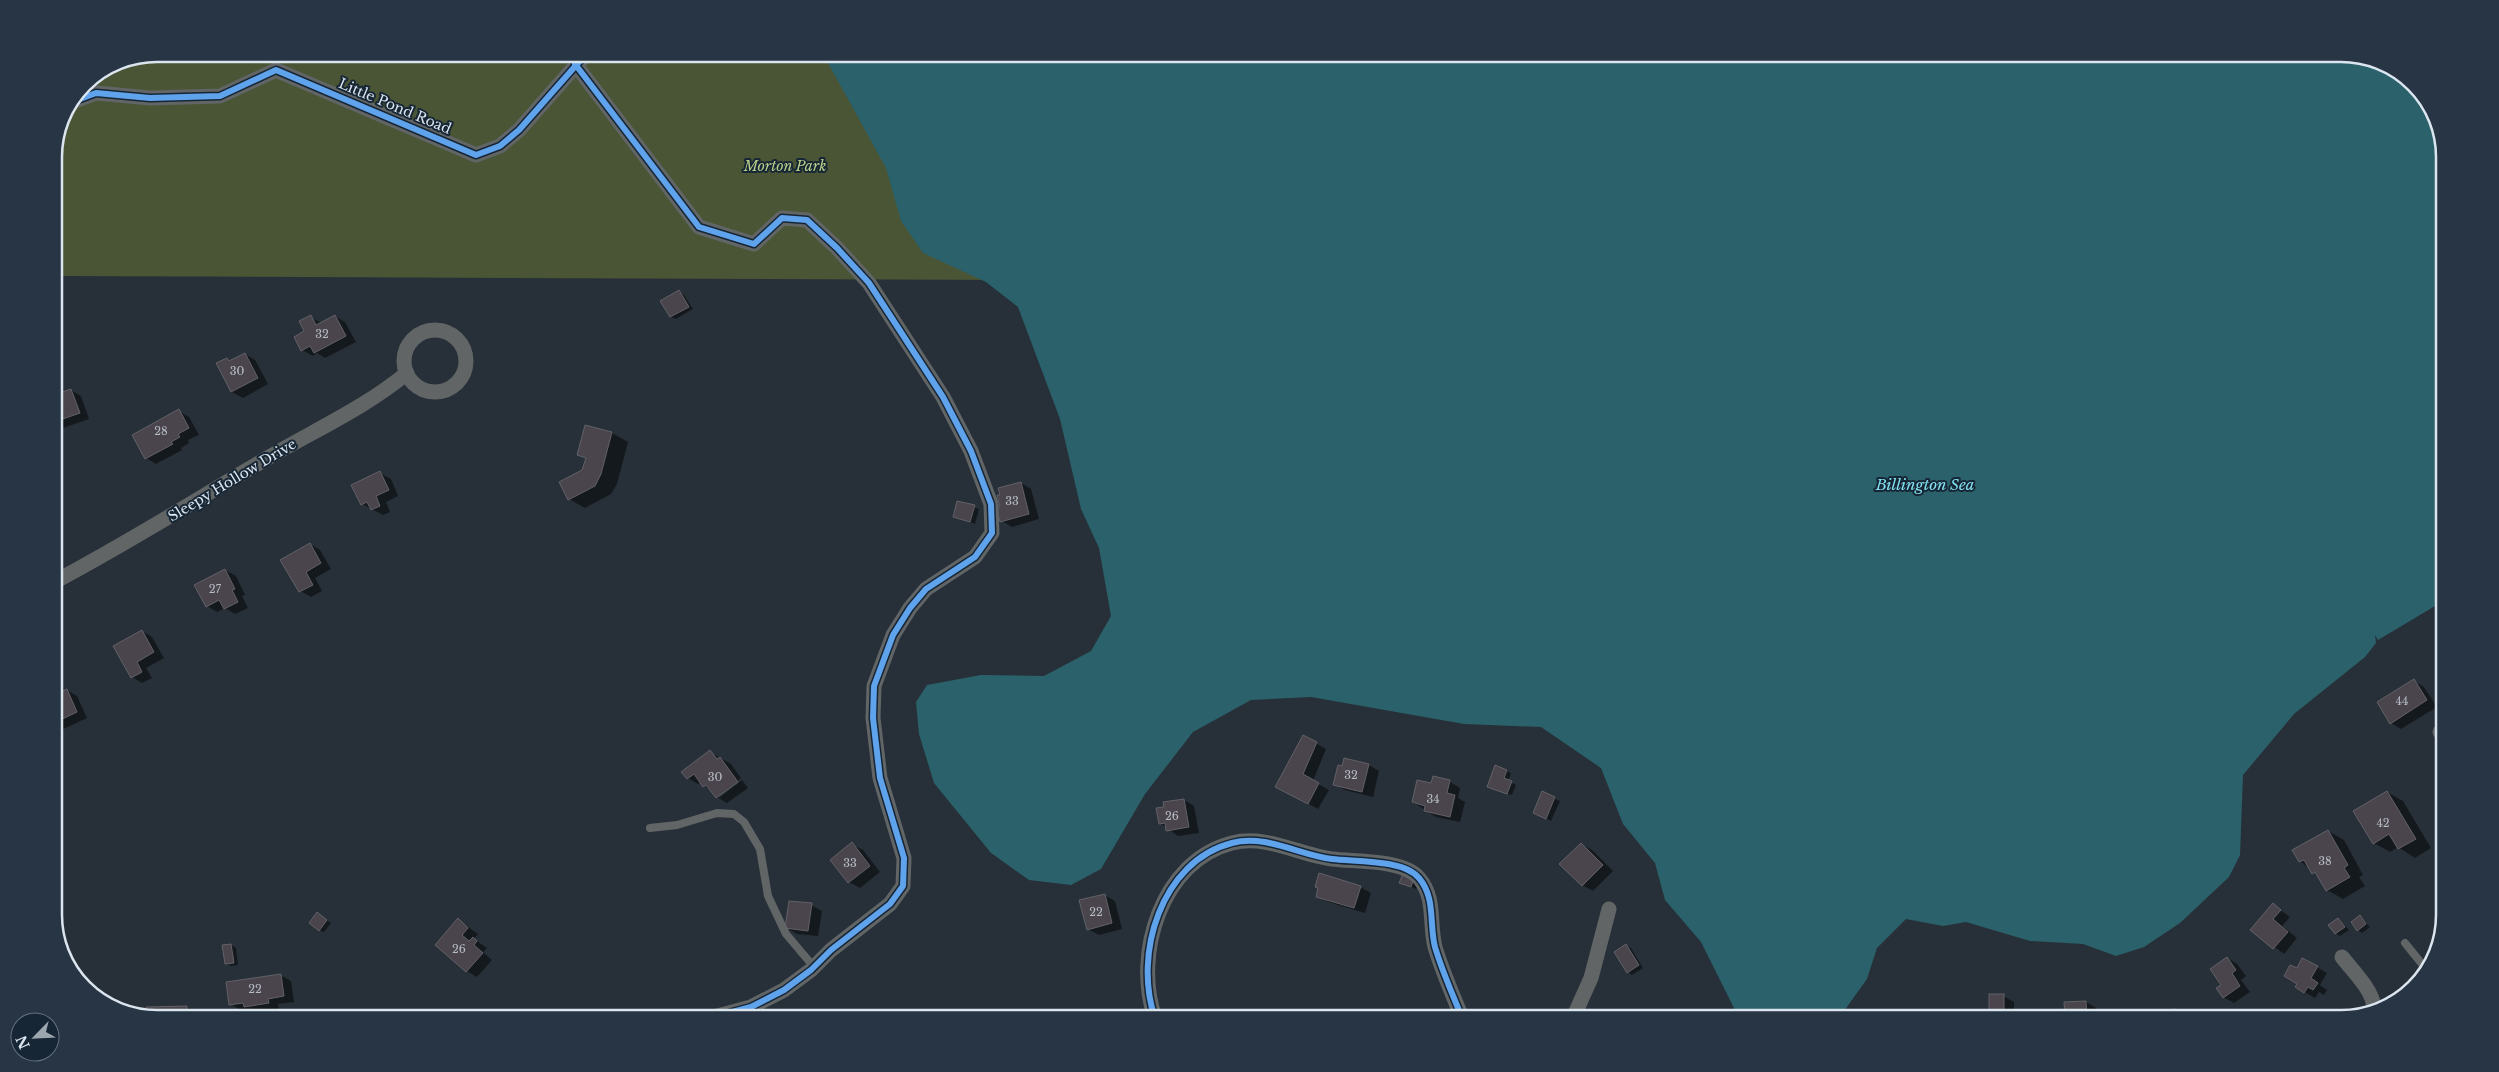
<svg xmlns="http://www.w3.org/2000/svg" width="2499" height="1072" viewBox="0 0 2499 1072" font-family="'Libre Baskerville',serif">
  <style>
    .green { fill: #4a5535 }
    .water { fill: #2a616a }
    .shadow { fill: #0007 }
    .building { fill: #4a454d; stroke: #626167 }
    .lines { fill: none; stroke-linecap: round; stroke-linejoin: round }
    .service { stroke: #616566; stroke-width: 8 }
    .minor { stroke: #616566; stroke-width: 15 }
    .cycleway-casing { stroke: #172635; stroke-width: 9 }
    .cycleway { stroke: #60a3ed; stroke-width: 6 }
    .labels { text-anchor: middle; stroke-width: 4; stroke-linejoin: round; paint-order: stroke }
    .number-label { font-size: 11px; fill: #b7bdc6 }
    .street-label { font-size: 14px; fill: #dbe5ef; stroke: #172635 }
    .park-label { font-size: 14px; font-style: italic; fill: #bacf8a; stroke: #172635 }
    .water-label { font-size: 15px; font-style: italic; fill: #83e2f2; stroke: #172635 }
    .rim { fill: none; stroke: #dbe5ef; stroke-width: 2.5 }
  </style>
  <rect width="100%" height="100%" fill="#273038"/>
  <polygon class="green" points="157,54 857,54 1012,280 54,276 54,151 62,117 84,84 118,62"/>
  <polygon class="water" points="825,54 2342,54 2381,62 2424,94 2445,151 2445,605 2435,606 2378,640 2375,635 2376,643 2365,657 2294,714 2243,775 2240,855 2229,877 2180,923 2144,947 2116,956 2083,944 2030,941 1966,922 1943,926 1906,919 1877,948 1867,979 1839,1018 1739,1018 1701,942 1665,900 1655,863 1623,824 1601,768 1541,727 1464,724 1311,697 1251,700 1193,732 1145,794 1101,869 1071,885 1029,880 991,853 934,783 919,734 916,702 927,685 981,675 1044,676 1091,651 1111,616 1099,548 1081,509 1060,419 1018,307 986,282 923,253 901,221 886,168 828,63"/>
  <g class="shadow">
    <polygon points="679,292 684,295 693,309 676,319 671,317"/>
    <polygon points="335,316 345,322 356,342 325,358 317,353 313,356 302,350 310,317 322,323"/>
    <polygon points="245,354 255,360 268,384 243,398 232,392 218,364 227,359 231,361"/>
    <polygon points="71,390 81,396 89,419 60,429 54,426 54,396"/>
    <polygon points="179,411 189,417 199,435 188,440 189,443 181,448 182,450 156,464 146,458"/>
    <polygon points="586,426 612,433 628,442 617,484 611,494 585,508 569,499 587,459 579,454"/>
    <polygon points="380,473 391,479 398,496 386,502 390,512 383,515 362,504"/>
    <polygon points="1021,483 1031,489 1039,519 1012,527 1002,521"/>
    <polygon points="958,502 979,509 975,524 954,516"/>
    <polygon points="310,544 320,550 331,569 315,578 322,591 311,597 300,591 282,560"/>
    <polygon points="225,570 236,576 245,595 242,596 248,608 235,614 225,608 217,612 207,606"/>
    <polygon points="142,631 152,637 164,658 146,668 152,678 142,683 132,677"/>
    <polygon points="2414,681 2424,687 2437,707 2401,729 2391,723"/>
    <polygon points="67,690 77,696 87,718 57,732 54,730 54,696"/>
    <polygon points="1303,736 1326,749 1313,781 1329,790 1318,809 1287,792"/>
    <polygon points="710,752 731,764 741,778 719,795 719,798 742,780 748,788 727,803 717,797 701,782 698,784 688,778"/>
    <polygon points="1345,759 1369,765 1379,771 1373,797 1345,790 1334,784"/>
    <polygon points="1506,771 1511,773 1508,781 1516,785 1512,795 1493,789"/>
    <polygon points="1434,778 1450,782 1460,788 1458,798 1465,802 1460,822 1436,817 1413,802 1432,785"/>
    <polygon points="2387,792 2403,801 2431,848 2415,858 2398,847 2390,852 2374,843"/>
    <polygon points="1543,793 1560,801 1551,821 1539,815"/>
    <polygon points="1184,800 1194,806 1199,833 1178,836 1160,823"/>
    <polygon points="2328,831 2344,840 2363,875 2359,877 2365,886 2343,899 2327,890 2320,877 2300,861"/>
    <polygon points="852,844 863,850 880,872 860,888 849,882 832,860"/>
    <polygon points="1581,844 1592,850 1613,871 1593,891 1582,885"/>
    <polygon points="1401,882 1419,882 1416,889"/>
    <polygon points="1360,887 1371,893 1365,913 1328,902 1317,896"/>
    <polygon points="1104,895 1115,901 1122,929 1099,935 1088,929"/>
    <polygon points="811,905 822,911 818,936 797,934 787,928"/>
    <polygon points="2273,905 2290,917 2282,926 2297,938 2284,954 2252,930"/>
    <polygon points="322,917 331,923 324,932 319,930"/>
    <polygon points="2360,917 2370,927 2362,933 2358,930"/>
    <polygon points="2338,919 2349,930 2340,936 2335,933"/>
    <polygon points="458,920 478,934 474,939 487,948 483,952 492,960 477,977 467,971 437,945"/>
    <polygon points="231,945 236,948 238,965 231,966 226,963"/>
    <polygon points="1626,946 1631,948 1643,968 1632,975 1628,972"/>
    <polygon points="2227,958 2237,964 2246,976 2241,980 2250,992 2234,1003 2223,997"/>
    <polygon points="2303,959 2327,973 2320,985 2327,990 2324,995 2319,992 2315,998 2296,987 2297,970"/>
    <polygon points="280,975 291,981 294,1002 278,1004 279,1009 256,1012 250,1009 241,1010 230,1004"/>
    <polygon points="1991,996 2003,996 2014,1002 2014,1018 1991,1018"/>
    <polygon points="2086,1002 2096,1008 2097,1018 2066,1018 2066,1003"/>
    <polygon points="187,1007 197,1013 198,1018 148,1016 148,1008"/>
    <polygon points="2175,1010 2186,1018 2157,1018 2156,1013"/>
  </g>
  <g class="building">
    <polygon points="679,290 689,307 670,317 660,301"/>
    <polygon points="311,315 316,325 335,315 346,336 314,353 310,346 301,351 294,337 304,331 299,321"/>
    <polygon points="245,353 258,378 231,392 216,363 227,358 229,361"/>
    <polygon points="71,389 80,413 54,422 54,395"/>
    <polygon points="179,409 189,428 178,434 180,437 171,442 173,444 145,459 132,435"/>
    <polygon points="585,425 612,432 601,474 595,486 568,500 559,482 582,470 586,458 577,455"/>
    <polygon points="380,471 389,490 376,496 380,506 371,510 367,502 361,505 351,485"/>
    <polygon points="1021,482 1029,514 1000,522 996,507 1000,506 997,495 1000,495 998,488"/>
    <polygon points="957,501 975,505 970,522 953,517"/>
    <polygon points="310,543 321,563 306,572 313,585 299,592 280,560"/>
    <polygon points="225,569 235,589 232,590 238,602 224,609 219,600 206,607 194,585"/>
    <polygon points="142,630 154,652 137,662 142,672 131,678 113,646"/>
    <polygon points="2414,679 2427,700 2390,724 2377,702"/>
    <polygon points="67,689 77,712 54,723 54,695"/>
    <polygon points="1303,735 1317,742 1303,774 1319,783 1308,804 1275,787"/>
    <polygon points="710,750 717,759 720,757 738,782 716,798 706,785 703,787 694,774 687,779 681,772"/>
    <polygon points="1344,758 1369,764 1362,792 1333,785 1338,765 1342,766"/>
    <polygon points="1495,765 1507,770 1504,778 1512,781 1507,794 1487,787"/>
    <polygon points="1433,776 1450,780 1447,793 1455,795 1450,817 1424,811 1425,806 1412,802 1417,780 1431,783"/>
    <polygon points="1542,791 1555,797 1546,819 1533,813"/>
    <polygon points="2387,791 2416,839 2398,849 2389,834 2373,844 2353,811"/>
    <polygon points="1184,799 1189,827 1166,831 1165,823 1159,824 1156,808 1164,807 1163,802"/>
    <polygon points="2328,830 2348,865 2344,868 2350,877 2326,891 2315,872 2312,874 2304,860 2299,862 2292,850"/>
    <polygon points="852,842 870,866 848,883 830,860"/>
    <polygon points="1581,843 1603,865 1582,886 1559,864"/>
    <polygon points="1319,873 1361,886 1354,908 1316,897 1318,888 1315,887"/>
    <polygon points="1403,874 1414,878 1411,887 1399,883"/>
    <polygon points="1105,894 1112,923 1087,930 1079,900"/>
    <polygon points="789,901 812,903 808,931 785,928"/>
    <polygon points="2273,903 2281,910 2273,919 2288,932 2273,949 2250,930"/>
    <polygon points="317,912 327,920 319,931 309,923"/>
    <polygon points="2360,915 2366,924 2357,931 2351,922"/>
    <polygon points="458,918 468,928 462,935 469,941 473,937 477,941 474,945 483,953 466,972 435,945"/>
    <polygon points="2338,918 2345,927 2335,934 2328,925"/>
    <polygon points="231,944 234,963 225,964 222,945"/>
    <polygon points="1626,944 1639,965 1627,973 1614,952"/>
    <polygon points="2227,957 2236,970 2232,973 2240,986 2223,998 2216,988 2221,985 2210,969"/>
    <polygon points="2302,958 2318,966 2311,978 2318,983 2313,990 2308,987 2304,993 2295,987 2297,984 2284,976 2290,965 2297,968"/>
    <polygon points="281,974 284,996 268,999 269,1003 244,1007 243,1003 229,1005 226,982"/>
    <rect x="1989" y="994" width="15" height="24"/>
    <polygon points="2086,1001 2087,1018 2065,1018 2064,1002"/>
    <polygon points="187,1006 188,1018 147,1016 146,1007"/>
    <polygon points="2175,1009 2177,1018 2155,1018 2154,1012"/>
    <polygon points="1668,1012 1675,1018 1663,1018"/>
  </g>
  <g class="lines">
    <g class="service">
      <polyline points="650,828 677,825 717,813 734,814 744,822 760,849 768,896 786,934 814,967"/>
      <polyline points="2405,943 2426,969"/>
    </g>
    <g class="minor">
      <polyline points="575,64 699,227 754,244 782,218 807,220 837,248 869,283 943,397 971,451 991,504 992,533 975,557 926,589 910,608 893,635 874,686 873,718 880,778 904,858 903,886 890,904 831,950 811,970 784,990 751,1007 710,1018"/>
      <polyline points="72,102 96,93 150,98 220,96 276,70 476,155 500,146 519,130 586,54"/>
      <circle cx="435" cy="361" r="31"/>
      <path d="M54,582C128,543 199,498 271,456C317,429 366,407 407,373"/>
      <polyline points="2440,732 2445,729"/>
      <path d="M2342,957C2353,971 2373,990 2374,1008"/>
      <path d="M1155,1018C1133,955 1161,861 1232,843C1266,834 1299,855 1332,859C1355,862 1403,859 1419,878C1436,898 1429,924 1435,947C1442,971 1453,995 1462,1018"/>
      <polyline points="1573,1018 1591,978 1609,909"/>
    </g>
    <defs>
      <g id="cycleway">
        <polyline points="575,64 699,227 754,244 782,218 807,220 837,248 869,283 943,397 971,451 991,504 992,533 975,557 926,589 910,608 893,635 874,686 873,718 880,778 904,858 903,886 890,904 831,950 811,970 784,990 751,1007 710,1018"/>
        <polyline points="72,102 96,93 150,98 220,96 276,70 476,155 500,146 519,130 586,54"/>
        <path d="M1155,1018C1133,955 1161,861 1232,843C1266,834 1299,855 1332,859C1355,862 1403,859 1419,878C1436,898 1429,924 1435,947C1442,971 1453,995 1462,1018"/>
      </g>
    </defs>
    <use href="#cycleway" class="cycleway-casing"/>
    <use href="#cycleway" class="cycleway"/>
  </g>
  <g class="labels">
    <g class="number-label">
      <text x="322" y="338">32</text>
      <text x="237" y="375">30</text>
      <text x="161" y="435">28</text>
      <text x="1012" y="505">33</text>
      <text x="215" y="593">27</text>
      <text x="2402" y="705">44</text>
      <text x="1351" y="779">32</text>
      <text x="715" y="781">30</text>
      <text x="1433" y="803">34</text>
      <text x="1172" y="820">26</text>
      <text x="2383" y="827">42</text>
      <text x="2325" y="865">38</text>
      <text x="850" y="867">33</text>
      <text x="1096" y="916">22</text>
      <text x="459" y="953">26</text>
      <text x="255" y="993">22</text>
    </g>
    <g class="street-label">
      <text transform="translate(395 106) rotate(23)" y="5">Little Pond Road</text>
      <text transform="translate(232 480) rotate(-31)" y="5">Sleepy Hollow Drive</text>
    </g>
    <g class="park-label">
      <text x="785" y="171">Morton Park</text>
    </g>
    <g class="water-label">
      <text x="1925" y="490">Billington Sea</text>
    </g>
  </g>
  <path d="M0 0H2499V1072H0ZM157 62H2341A95 95 0 0 1 2436 157V915A95 95 0 0 1 2341 1010H157A95 95 0 0 1 62 915V157A95 95 0 0 1 157 62Z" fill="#273544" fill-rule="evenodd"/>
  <path class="rim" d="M157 62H2341A95 95 0 0 1 2436 157V915A95 95 0 0 1 2341 1010H157A95 95 0 0 1 62 915V157A95 95 0 0 1 157 62Z"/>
  <g transform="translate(35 1037) rotate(246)"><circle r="24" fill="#172635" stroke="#65727f"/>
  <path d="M0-4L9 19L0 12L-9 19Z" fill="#9ca6af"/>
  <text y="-8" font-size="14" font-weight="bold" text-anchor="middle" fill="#dbe5ef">N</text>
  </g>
</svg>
